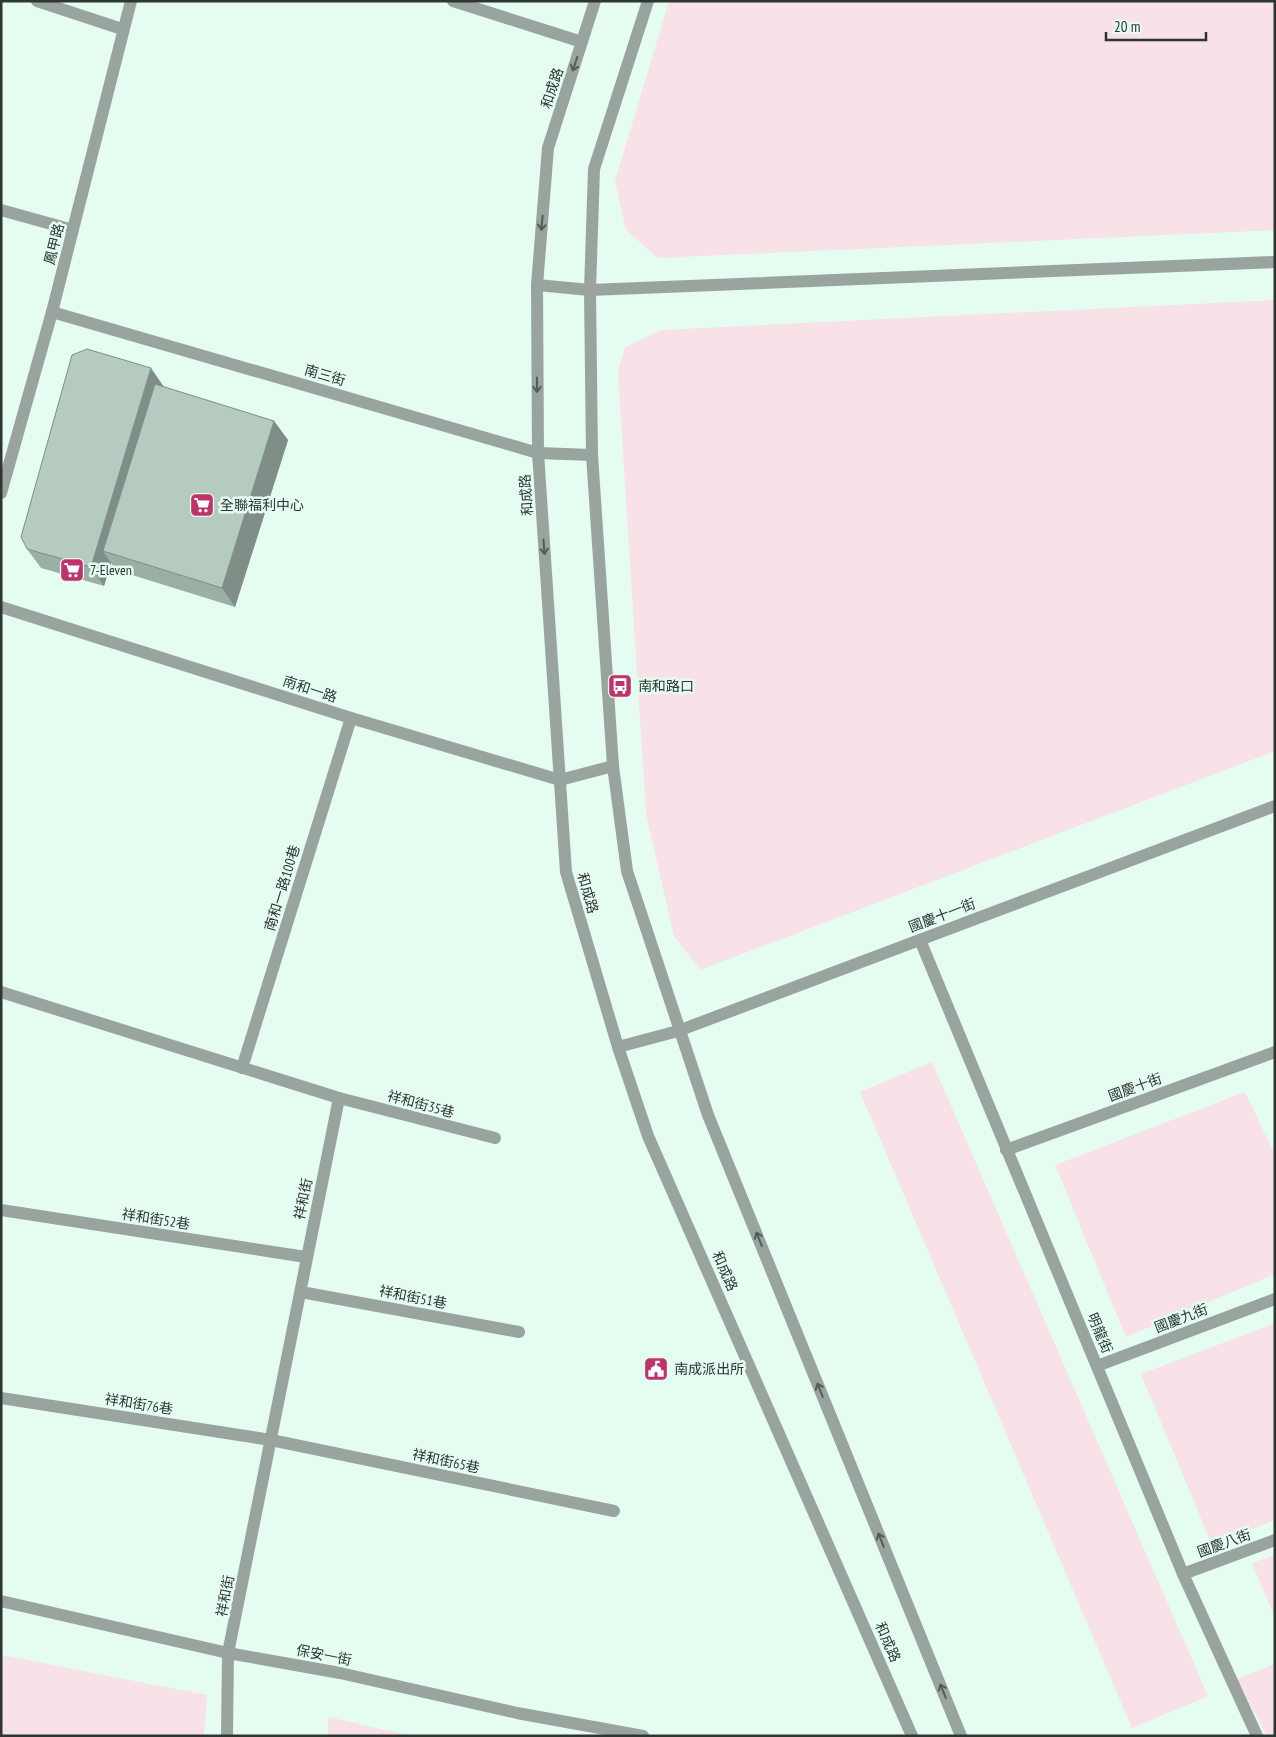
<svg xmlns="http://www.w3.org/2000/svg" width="1276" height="1737" viewBox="0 0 1276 1737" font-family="'PT Sans Narrow','Noto Sans TC',sans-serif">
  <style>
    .green { fill: #f8e1e7 }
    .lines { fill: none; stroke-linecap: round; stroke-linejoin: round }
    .minor { stroke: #9aa49f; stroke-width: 12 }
    .wall { fill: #9cafa5 }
    .shaded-wall { fill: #7f8e86 }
    .building { fill: #b5cbc0; stroke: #7f8e86 }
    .oneway { stroke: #535c58 }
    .labels { text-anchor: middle; stroke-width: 5; stroke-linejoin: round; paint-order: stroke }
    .street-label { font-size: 14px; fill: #2d3631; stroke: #e5fcf0 }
    .poi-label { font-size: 14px; fill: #2d3631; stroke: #e5fcf0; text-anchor: start }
  </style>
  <rect width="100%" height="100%" fill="#e5fcf0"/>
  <g class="green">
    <polygon points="669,1 1275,1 1275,230 658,258 626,230 615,181"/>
    <polygon points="1275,300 1275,751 700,970 674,936 646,814 618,372 625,347 662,330"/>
    <polygon points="932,1062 1208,1696 1132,1728 860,1092"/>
    <polygon points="1245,1092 1275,1155 1275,1274 1126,1337 1055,1165"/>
    <polygon points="1275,1323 1275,1520 1212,1545 1141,1374"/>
    <polygon points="1275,1555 1275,1618 1252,1563"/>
    <polygon points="1,1655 207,1695 204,1736 1,1736"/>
    <polygon points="1275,1664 1275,1736 1267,1736 1237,1679"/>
    <polygon points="328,1717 412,1736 328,1736"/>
  </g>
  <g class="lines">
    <g class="minor">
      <polyline points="37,1 122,29"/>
      <polyline points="453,1 582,42"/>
      <polyline points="595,1 548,148 537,285 538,453 566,872 618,1047 648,1136 912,1736"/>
      <polyline points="648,1 594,169 590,290 592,455 613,766 627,871 708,1115 961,1736"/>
      <polyline points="1,210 73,230"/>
      <polyline points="537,285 590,290 1275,262"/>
      <polyline points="52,312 538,453 592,455"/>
      <polyline points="1,493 52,312 131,1"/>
      <polyline points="1,607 351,718 560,780 613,766"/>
      <polyline points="920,940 1183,1574 1257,1736"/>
      <polyline points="1,992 339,1098 228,1653 227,1736"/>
      <polyline points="618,1047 678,1031 1275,806"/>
      <polyline points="242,1068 351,718"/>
      <polyline points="339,1098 495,1138"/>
      <polyline points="1006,1150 1275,1052"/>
      <polyline points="1,1210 306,1257"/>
      <polyline points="301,1292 519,1332"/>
      <polyline points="1097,1366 1275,1299"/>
      <polyline points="1,1398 271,1440 614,1511"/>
      <polyline points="1183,1574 1275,1540"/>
      <polyline points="1,1601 228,1653 340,1673 517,1713 643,1736"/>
    </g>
  </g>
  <polygon class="wall" points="164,387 274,421 288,440 235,607 116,570 111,563 104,586 41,568 27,549"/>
  <g class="shaded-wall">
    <polygon points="151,368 164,387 114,555 103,551 111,563 104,586 91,567"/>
    <polygon points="274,421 288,440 235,607 222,588"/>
  </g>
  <g class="building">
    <polygon points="87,349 151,368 91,567 27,549 21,537 72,355"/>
    <polygon points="155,384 274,421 222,588 103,551"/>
  </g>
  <defs><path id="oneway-shaft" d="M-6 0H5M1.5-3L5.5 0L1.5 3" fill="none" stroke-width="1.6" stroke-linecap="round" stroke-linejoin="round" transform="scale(1.25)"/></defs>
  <g class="oneway">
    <use href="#oneway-shaft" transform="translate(575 64) rotate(108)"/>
    <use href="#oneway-shaft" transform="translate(542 223) rotate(95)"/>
    <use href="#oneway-shaft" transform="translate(537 385) rotate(90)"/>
    <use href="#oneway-shaft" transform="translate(544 547) rotate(86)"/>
    <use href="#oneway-shaft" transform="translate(759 1239) rotate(-112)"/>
    <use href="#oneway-shaft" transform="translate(820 1390) rotate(-112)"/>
    <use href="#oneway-shaft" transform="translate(881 1540) rotate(-112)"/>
    <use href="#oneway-shaft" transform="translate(943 1691) rotate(-112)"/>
  </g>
  <defs>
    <symbol id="supermarket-square" viewBox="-11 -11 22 22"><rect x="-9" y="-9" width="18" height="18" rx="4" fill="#be336c" stroke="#e5fcf0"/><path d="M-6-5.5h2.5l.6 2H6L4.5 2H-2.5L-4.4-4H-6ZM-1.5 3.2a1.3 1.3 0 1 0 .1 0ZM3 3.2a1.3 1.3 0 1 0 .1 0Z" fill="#fff"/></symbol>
    <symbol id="bus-square" viewBox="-11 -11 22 22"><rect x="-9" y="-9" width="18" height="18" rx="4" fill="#be336c" stroke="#e5fcf0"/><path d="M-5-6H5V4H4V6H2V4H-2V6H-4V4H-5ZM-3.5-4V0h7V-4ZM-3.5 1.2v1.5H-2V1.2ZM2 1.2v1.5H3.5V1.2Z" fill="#fff"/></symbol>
    <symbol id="civic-square" viewBox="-11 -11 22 22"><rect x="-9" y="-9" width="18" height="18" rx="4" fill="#be336c" stroke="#e5fcf0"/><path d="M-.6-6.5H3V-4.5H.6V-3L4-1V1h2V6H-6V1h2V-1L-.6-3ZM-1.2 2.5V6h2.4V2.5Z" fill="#fff"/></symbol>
  </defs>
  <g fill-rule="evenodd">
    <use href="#supermarket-square" x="188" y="491" width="28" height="28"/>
    <use href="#supermarket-square" x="58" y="556" width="28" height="28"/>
    <use href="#bus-square" x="606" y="672" width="28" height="28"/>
    <use href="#civic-square" x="642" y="1355" width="28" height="28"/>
  </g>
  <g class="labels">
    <g class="street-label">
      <text transform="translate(552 88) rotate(-72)" y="5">和成路</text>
      <text transform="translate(54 244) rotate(-76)" y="5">鳳甲路</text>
      <text transform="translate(325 375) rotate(16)" y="5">南三街</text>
      <text transform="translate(526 495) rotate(-94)" y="5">和成路</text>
      <text transform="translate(310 689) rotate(18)" y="5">南和一路</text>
      <text transform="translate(282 888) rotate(-73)" y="5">南和一路100巷</text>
      <text transform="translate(588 893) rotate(74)" y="5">和成路</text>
      <text transform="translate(942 915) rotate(-21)" y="5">國慶十一街</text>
      <text transform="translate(1135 1087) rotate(-20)" y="5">國慶十街</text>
      <text transform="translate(421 1104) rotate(15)" y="5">祥和街35巷</text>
      <text transform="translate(303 1199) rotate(-78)" y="5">祥和街</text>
      <text transform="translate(156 1219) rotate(9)" y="5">祥和街52巷</text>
      <text transform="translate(725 1271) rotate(66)" y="5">和成路</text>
      <text transform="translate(413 1297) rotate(11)" y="5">祥和街51巷</text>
      <text transform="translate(1181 1318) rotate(-21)" y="5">國慶九街</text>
      <text transform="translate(1100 1333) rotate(67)" y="5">明龍街</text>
      <text transform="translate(139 1404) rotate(9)" y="5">祥和街76巷</text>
      <text transform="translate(446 1461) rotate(12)" y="5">祥和街65巷</text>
      <text transform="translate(1224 1543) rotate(-20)" y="5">國慶八街</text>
      <text transform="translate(225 1596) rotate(-79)" y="5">祥和街</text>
      <text transform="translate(888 1642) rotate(66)" y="5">和成路</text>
      <text transform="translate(324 1655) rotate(11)" y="5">保安一街</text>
    </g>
    <g class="poi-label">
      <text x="220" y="510">全聯福利中心</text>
      <text x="90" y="575">7-Eleven</text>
      <text x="638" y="691">南和路口</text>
      <text x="674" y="1374">南成派出所</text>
    </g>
  </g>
  <rect width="1276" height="1737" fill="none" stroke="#2d3631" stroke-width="5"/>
  <path d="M1106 32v8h100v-8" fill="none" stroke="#2d3631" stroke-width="2.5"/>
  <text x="1114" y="32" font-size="15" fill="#2d3631" stroke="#e5fcf0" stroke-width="4" paint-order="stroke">20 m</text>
</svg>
